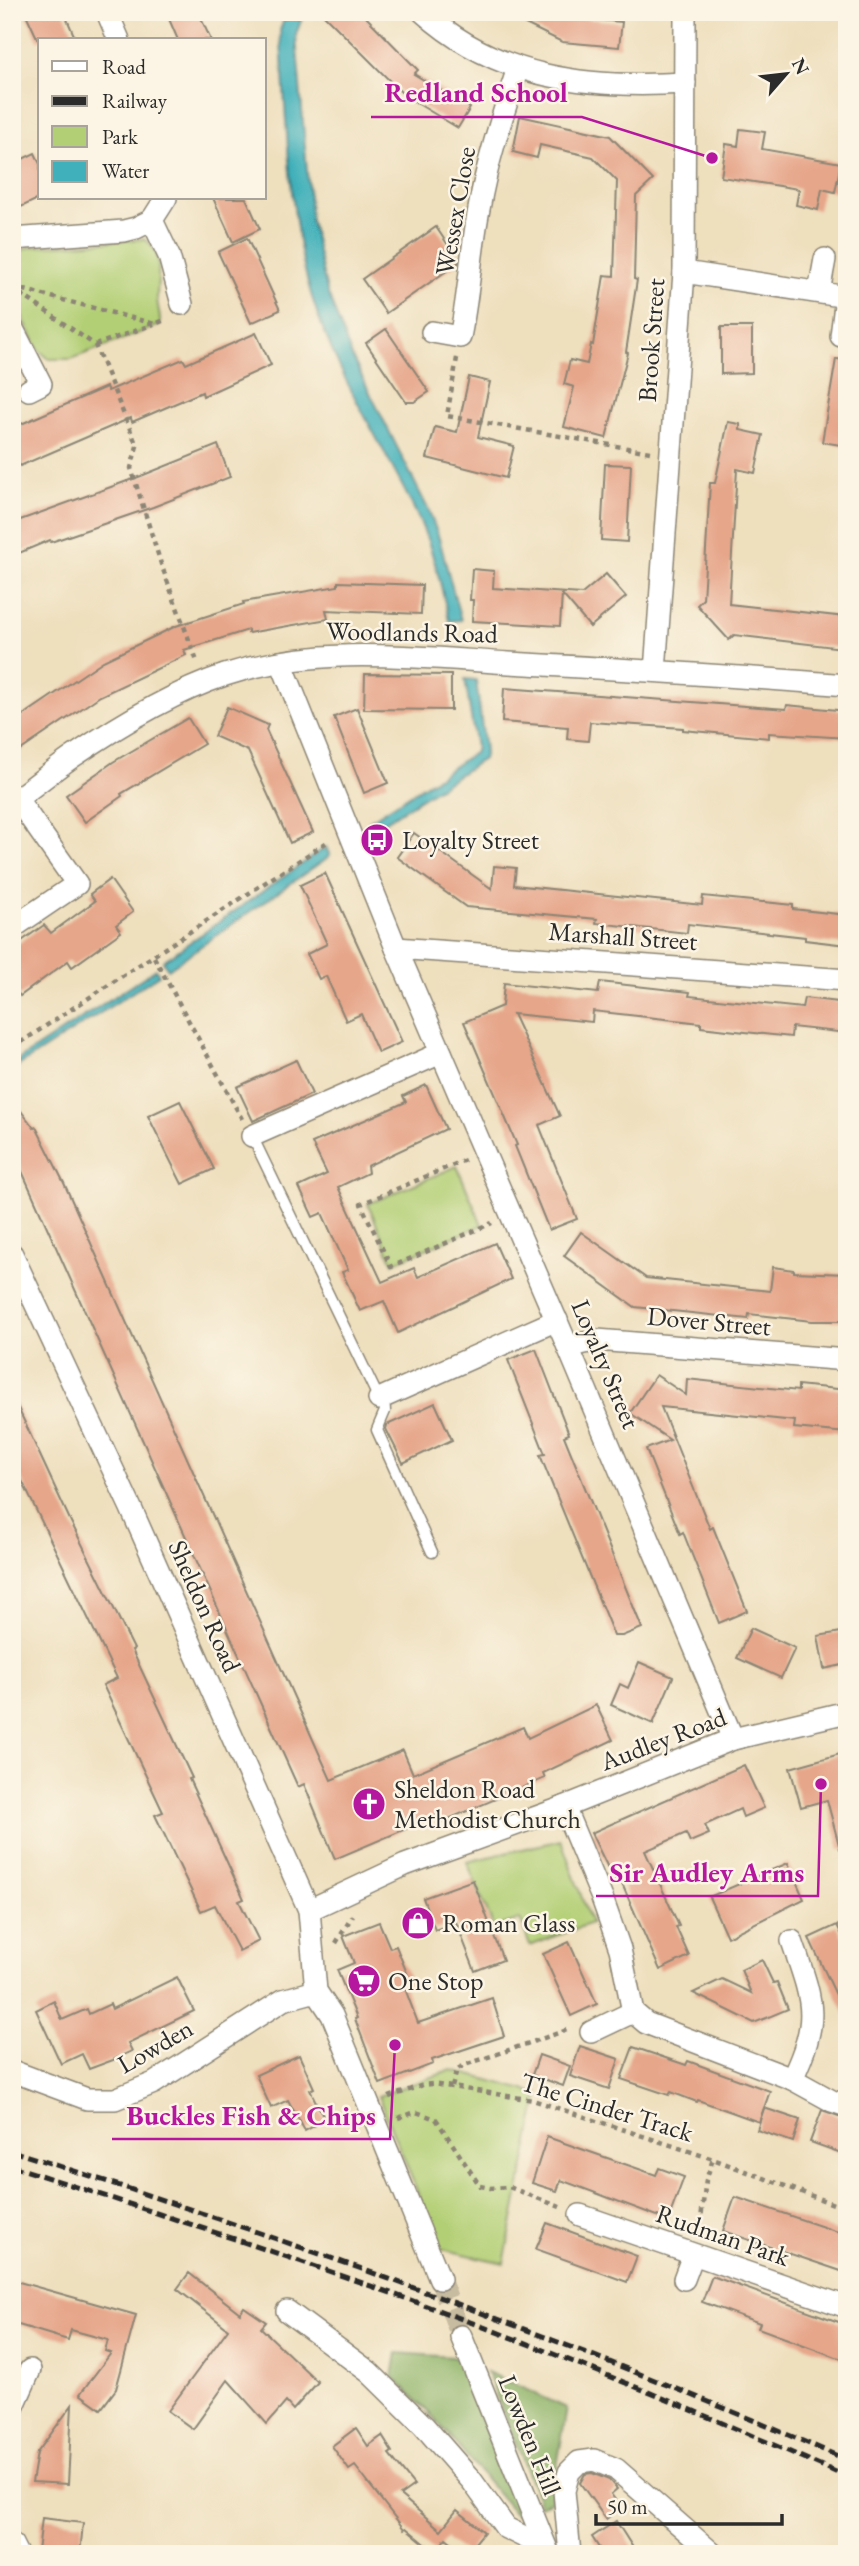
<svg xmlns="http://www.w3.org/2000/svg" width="859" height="2566" viewBox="0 0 859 2566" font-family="'EB Garamond',serif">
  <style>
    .green { fill: #b2cf75; stroke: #6e7d50; stroke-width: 2 }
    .forest { fill: #8db266; stroke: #5c6e48; stroke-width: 2 }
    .water { fill: #40b0ba; stroke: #366e72; stroke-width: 2 }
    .building { fill: #e6a68a }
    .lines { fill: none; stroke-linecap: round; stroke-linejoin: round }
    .street-tunnel { stroke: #c7bba0; stroke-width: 21; stroke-dasharray: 21 10; stroke-linecap: butt }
    .lane-casing { stroke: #8c8574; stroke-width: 13 }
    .street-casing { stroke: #8c8574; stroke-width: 24 }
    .path { stroke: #8c8574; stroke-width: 4.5; stroke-dasharray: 5 5; stroke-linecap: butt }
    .lane { stroke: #fff; stroke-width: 10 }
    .street { stroke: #fff; stroke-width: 21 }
    .rail { stroke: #2b2b2b; stroke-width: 5; stroke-dasharray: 10 5; stroke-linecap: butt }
    .labels { text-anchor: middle; stroke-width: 5; stroke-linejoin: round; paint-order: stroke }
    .street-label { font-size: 26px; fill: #2b2b2b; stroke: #fcf5e5 }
    .poi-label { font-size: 26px; fill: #2b2b2b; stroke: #fcf5e5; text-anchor: start }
    .leader { fill: none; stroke: #b5179e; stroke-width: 2.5 }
    .callout-dot { fill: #b5179e; stroke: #fcf5e5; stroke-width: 2.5 }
    .callout-label { font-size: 28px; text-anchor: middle; font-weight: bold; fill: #b5179e; stroke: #fcf5e5; stroke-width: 5; stroke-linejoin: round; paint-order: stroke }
  </style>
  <rect width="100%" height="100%" fill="#fcf5e5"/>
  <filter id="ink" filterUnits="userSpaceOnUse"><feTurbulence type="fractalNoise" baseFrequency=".0143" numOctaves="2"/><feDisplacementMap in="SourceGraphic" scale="14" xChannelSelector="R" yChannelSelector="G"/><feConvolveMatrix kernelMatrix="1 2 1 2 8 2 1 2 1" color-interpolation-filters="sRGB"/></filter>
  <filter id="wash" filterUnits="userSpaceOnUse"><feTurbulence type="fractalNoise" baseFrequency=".00686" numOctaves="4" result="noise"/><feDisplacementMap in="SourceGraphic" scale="28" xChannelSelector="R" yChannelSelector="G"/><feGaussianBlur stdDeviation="1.57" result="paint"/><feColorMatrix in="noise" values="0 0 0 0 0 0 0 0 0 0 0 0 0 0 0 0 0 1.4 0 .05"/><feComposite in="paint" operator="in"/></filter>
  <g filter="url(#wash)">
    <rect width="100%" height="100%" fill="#eedfbd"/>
    <g class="green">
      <path d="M144,239C165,251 157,278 157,297C157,306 161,316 160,325L71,359H49L38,349L12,295V258L22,250L31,247Z"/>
      <polygon points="457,1166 482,1225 393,1263 368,1204"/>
      <polygon points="561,1840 591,1923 530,1946 520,1919 494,1928 467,1862"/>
      <polygon points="452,2070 539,2094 504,2263 441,2249 378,2096"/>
    </g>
    <g class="forest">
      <polygon points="397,2353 452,2357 462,2361 522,2512 515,2514 434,2418 393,2377"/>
      <polygon points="487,2372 567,2408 551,2501 540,2505"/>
    </g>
    <g class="water">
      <path d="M287,12H304L296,35L311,221L327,291L352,357L429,511L439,538L461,620L449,621C441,585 433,548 417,515C382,442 334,372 311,294C287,209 287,118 280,30Z"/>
      <polygon points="465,679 476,680 485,751 483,759 373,829 369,821 474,753 476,748"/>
      <polygon points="326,847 330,856 168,969 163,961"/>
      <polygon points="156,969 159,975 12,1070 12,1064"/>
    </g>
    <g id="blocks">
      <g class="building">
        <polygon points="25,12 64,12 76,40 38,40"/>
        <polygon points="166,12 198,12 211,40 178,40"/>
        <polygon points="321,12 361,12 418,70 414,74 470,108 458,128 405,96"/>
        <polygon points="501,12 622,22 619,47 562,42"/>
        <polygon points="520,116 610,136 653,180 636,196 634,279 637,280 626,352 628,353 606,438 564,427 574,387 564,384 570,360 587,364 591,344 593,345 604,275 614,276 617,181 593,157 540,145 537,158 513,152"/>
        <polygon points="740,129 765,132 762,149 841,163 835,192 822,189 818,210 796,205 799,189 721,177 726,144 738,146"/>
        <polygon points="35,153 40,164 40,198 21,207 12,187 12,164"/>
        <polygon points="213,198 246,198 260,229 233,242"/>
        <polygon points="436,227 458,260 458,263 386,313 362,279"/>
        <polygon points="247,238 280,310 251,323 218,252"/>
        <polygon points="721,327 752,327 752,373 721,374"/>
        <polygon points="386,329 429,392 414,402 406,402 366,343"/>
        <polygon points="256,333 271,365 203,396 202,392 132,422 131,418 20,466 12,449 12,428 106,387 108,391 183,359 186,364"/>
        <polygon points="836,359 847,360 847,446 822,442"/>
        <polygon points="469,377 490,382 478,437 514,446 506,478 427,458 435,427 457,432"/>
        <polygon points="728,422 740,424 740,430 763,435 755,473 737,469 729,604 845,617 842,648 734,635 729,640 697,605 703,599 710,483 715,483"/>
        <polygon points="218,445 230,477 153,507 51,542 50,540 12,556 12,523 141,476"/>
        <polygon points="605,464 631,465 627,542 601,540"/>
        <polygon points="472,569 494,571 493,588 582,594 606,574 626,597 590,627 562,594 560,626 472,621 473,600 470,600"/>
        <polygon points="338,582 422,585 421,614 326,610 328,619 248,633 248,630 184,650 186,655 100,696 12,756 12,723 103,661 176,626 244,604 243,602 338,586"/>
        <polygon points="365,674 451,675 451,710 364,709"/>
        <polygon points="504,688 786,709 787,705 847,711 847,738 769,733 769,738 683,730 683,728 590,722 588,741 567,739 568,727 502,722"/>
        <polygon points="227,707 268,725 266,730 313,832 290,843 248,751 214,736"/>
        <polygon points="357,708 388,783 364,793 334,717"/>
        <polygon points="188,718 204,744 121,794 122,796 85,822 66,795 113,762"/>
        <polygon points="414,833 492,889 494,866 516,868 514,885 702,905 703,896 793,905 793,909 847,915 847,945 805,940 805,937 688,924 687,933 596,923 597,919 466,907 397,857"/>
        <polygon points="325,873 402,1042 378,1053 361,1014 346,1021 326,976 319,979 307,954 327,944 300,885"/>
        <polygon points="110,879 133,912 116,925 121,932 72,967 68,961 20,996 12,985 12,948 44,925 51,933 95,901 90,894"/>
        <polygon points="600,982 690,992 689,996 802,1008 804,998 847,1003 847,1033 792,1027 791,1037 701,1027 701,1023 593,1011 592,1022 513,1014 560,1116 539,1125 577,1219 549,1230 515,1146 517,1145 464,1022 502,1006 504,983 598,993"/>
        <polygon points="296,1060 312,1094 253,1121 237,1087"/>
        <polygon points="426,1085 446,1129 367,1166 368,1173 338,1187 382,1282 414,1268 418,1277 495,1243 511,1279 398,1333 384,1301 360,1311 342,1272 348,1270 322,1213 313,1217 299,1187 327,1174 312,1143 406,1102 403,1096"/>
        <polygon points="12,1099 34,1128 36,1127 64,1183 331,1780 403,1750 413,1774 523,1727 528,1738 596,1705 613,1740 543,1773 545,1778 439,1823 436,1816 335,1859 304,1784 298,1787 12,1149"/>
        <polygon points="180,1101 214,1169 182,1184 148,1116"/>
        <polygon points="581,1232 646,1278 770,1291 773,1267 794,1270 794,1272 847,1274 847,1321 812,1321 749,1314 748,1319 635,1307 564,1256"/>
        <polygon points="536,1349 569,1434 564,1436 642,1628 622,1636 614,1636 540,1455 545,1454 508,1360"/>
        <polygon points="656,1375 686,1395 687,1379 798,1391 798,1385 847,1390 847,1433 794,1428 795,1421 661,1407 710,1529 713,1527 747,1611 719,1623 683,1532 680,1534 646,1449 670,1440 630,1413"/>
        <polygon points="12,1395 71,1522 134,1649 132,1650 192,1778 189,1779 244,1899 239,1901 259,1941 239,1951 215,1905 201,1911 155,1815 163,1812 103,1685 117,1678 12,1460"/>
        <polygon points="435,1403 452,1440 403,1463 386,1429 387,1425"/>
        <polygon points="751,1628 795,1648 781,1678 737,1658"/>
        <polygon points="847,1631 847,1664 824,1669 818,1636"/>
        <polygon points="639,1662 673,1677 653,1724 611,1705 620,1684 628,1688"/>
        <polygon points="847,1752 847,1848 840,1849 827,1800 801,1807 790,1768"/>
        <polygon points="744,1765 764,1808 743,1817 740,1809 705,1825 709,1834 690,1842 686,1833 645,1851 679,1926 676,1927 689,1956 660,1970 619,1877 614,1880 591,1833"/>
        <polygon points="788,1863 804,1899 727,1937 709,1897"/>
        <polygon points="473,1880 503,1960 475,1971 456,1922 435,1930 423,1898"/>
        <polygon points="379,1922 390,1948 396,1946 411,1983 404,1986 418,2023 492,1998 504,2036 432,2060 433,2064 380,2084 355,2019 357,2018 337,1970 354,1963 343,1936"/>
        <polygon points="837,1925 847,1945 847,2018 809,1938"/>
        <polygon points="569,1942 597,2004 571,2016 543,1954"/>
        <polygon points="762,1960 773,1983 777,1982 788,2009 754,2023 693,1993 722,1979 751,1993 741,1970"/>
        <polygon points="177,1977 194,2011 128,2043 132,2051 113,2060 89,2069 82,2054 61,2064 36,2010 54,2001 62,2020 87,2009 89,2014 110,2004 112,2009"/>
        <polygon points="580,2046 619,2059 609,2089 570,2076"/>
        <polygon points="633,2047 686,2065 688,2061 770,2091 759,2122 698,2100 697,2102 671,2092 669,2095 621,2079"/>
        <polygon points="299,2055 314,2088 310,2090 325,2120 305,2131 288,2100 271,2108 256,2075"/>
        <polygon points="539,2055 570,2066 563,2086 532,2075"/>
        <polygon points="764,2108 800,2120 793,2142 757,2130"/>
        <polygon points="822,2110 847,2119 847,2155 810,2142"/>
        <polygon points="547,2137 656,2175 659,2168 684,2177 668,2220 561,2180 557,2191 532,2183"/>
        <polygon points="735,2197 847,2235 847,2273 723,2231"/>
        <polygon points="547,2223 637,2256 627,2282 536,2249"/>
        <polygon points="189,2273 240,2313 244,2307 266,2322 261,2328 318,2382 293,2410 286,2402 267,2424 228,2380 193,2429 168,2411 228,2329 177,2289"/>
        <polygon points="712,2276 847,2325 847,2361 758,2328 760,2323 702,2302"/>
        <polygon points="12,2280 136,2315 116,2389 101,2409 80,2394 111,2353 105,2351 108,2340 71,2330 68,2340 12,2323"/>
        <polygon points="72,2405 68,2484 32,2482 37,2453"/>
        <polygon points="356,2428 368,2446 382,2436 392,2452 389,2454 414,2485 400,2495 441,2530 457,2510 484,2532 466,2554 446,2538 435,2552 406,2528 404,2529 355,2466 349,2470 332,2446"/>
        <polygon points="592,2473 609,2480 617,2489 611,2494 621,2508 606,2519 580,2483 585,2474"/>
        <polygon points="42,2518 83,2523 80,2554 38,2552"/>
        <polygon points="616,2521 637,2554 603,2554 592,2537"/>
      </g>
    </g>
  </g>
  <g filter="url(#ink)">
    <use href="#blocks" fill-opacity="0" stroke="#8c8574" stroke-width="2"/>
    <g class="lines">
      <polyline class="street-tunnel" points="440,2279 461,2336"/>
      <defs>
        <g id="lane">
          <polyline points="252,1136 379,1399"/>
          <polyline points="384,1396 385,1411 377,1430 432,1552"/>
        </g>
        <g id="street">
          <polyline points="107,12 119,40"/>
          <path d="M423,12C497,79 589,89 685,83"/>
          <polyline points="166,198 152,220 169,256 182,304"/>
          <polyline points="12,239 124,231 136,228 152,220"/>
          <polyline points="684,272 847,297"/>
          <polyline points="819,292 825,259"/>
          <polyline points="846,297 841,336 847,337"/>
          <polyline points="12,327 41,384 29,390"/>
          <path d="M432,332L460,337C469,294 471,251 479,209C487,161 503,114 518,68"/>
          <polyline points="281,662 396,948 568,1347 733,1739"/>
          <polyline points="655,671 684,272 685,12"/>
          <path d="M12,802C32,788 51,772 71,758C116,727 174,692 225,675C317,645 414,657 509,663C621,669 734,676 847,685"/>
          <polyline points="12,928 77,884 17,799"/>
          <polyline points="396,948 847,980"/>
          <polyline points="252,1136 441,1053"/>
          <polyline points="12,1254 130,1506 309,1910 316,1991 332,2015 440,2279"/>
          <polyline points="568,1347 597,1340 847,1360"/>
          <polyline points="379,1399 557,1320"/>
          <path d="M564,1807L602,1898L620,1949L633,2012L646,2023L792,2079C821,2017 813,2003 792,1941"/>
          <polyline points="309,1910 405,1865 564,1807 733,1739 847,1712"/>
          <polyline points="591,2032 633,2012"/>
          <polyline points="12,2071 87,2099 115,2099 154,2083 283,2000 316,1991"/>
          <polyline points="792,2079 832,2101 847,2106"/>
          <polyline points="580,2215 847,2307"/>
          <polyline points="684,2279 693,2255"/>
          <polyline points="287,2311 369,2372 424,2426 472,2481 506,2528 545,2547"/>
          <polyline points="461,2336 548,2552"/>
          <polyline points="12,2410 30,2370"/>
          <polyline points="12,2544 17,2554"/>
          <polyline points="570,2554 564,2491 569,2472 579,2462 594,2460 616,2469 713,2554"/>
        </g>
      </defs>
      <use href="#lane" class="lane-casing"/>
      <use href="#street" class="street-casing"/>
      <g class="path">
        <polyline points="13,287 155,324 167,319"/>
        <polyline points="12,288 95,345 137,446 131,468 161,564 198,664"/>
        <polyline points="95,345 154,324"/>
        <polyline points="457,358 447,416 650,452"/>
        <polyline points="154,957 242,1119"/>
        <polyline points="12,1048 329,841"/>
        <polyline points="465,1160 361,1204 391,1267 492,1223"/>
        <polyline points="336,1943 353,1915"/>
        <polyline points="452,2087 457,2069 465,2065 570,2029"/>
        <polyline points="389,2097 423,2085 433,2084 533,2100 713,2159 847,2209"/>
        <polyline points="398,2118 416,2112 436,2119 480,2186 490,2188 509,2187 560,2207"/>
        <polyline points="699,2234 706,2180 713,2159"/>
      </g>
      <use href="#lane" class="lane"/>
      <use href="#street" class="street"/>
      <g class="rail">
        <path d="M12,2151C295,2241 574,2342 847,2460"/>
        <path d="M12,2166C142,2208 271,2250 399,2296C550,2350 700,2412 847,2477"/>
      </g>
    </g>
  </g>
  <defs>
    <symbol id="bus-disc" viewBox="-11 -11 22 22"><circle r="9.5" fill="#b5179e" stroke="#fcf5e5"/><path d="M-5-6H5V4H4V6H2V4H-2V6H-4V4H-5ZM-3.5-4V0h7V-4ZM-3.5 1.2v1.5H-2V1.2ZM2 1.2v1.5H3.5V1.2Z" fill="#fff"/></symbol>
    <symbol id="church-disc" viewBox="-11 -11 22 22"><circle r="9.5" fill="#b5179e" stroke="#fcf5e5"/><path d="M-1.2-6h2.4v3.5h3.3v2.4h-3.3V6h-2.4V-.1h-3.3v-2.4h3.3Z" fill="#fff"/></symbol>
    <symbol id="shop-disc" viewBox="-11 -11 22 22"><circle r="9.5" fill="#b5179e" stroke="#fcf5e5"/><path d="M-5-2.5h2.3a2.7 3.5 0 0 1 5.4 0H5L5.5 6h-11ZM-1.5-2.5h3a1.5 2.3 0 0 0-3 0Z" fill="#fff"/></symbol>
    <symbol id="supermarket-disc" viewBox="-11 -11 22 22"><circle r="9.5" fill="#b5179e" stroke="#fcf5e5"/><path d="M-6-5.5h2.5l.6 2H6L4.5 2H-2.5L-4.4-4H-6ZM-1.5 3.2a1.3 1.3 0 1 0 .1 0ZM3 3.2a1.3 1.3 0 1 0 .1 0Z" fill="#fff"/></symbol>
  </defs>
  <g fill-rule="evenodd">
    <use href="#bus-disc" x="358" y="821" width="38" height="38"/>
    <use href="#church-disc" x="350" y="1785" width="38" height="38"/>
    <use href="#shop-disc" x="399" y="1904" width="38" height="38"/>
    <use href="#supermarket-disc" x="345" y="1962" width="38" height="38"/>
  </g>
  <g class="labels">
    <g class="street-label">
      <text transform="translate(455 211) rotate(-80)" y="9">Wessex Close</text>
      <text transform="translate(651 340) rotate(-86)" y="9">Brook Street</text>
      <text transform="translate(412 632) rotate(1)" y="9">Woodlands Road</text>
      <text transform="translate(623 936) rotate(4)" y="9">Marshall Street</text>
      <text transform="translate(709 1321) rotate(5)" y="9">Dover Street</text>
      <text transform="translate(606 1364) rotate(67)" y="9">Loyalty Street</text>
      <text transform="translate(205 1606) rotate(66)" y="9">Sheldon Road</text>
      <text transform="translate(663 1739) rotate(-21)" y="9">Audley Road</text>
      <text transform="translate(155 2046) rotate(-30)" y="9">Lowden</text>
      <text transform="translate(607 2107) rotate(17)" y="9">The Cinder Track</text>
      <text transform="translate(723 2235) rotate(19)" y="9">Rudman Park</text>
      <text transform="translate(530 2435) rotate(68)" y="9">Lowden Hill</text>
    </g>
    <g class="poi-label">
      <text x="402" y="849">Loyalty Street</text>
      <text x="394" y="1798">Sheldon Road<tspan x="394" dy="30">Methodist Church</tspan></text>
      <text x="442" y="1932">Roman Glass</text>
      <text x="388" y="1990">One Stop</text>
    </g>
  </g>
  <path class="leader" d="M712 158L582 117H371M821 1784L818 1896H596M395 2045L390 2139H112"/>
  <g class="callout-dot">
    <circle cx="712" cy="158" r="7"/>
    <circle cx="821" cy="1784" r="7"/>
    <circle cx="395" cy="2045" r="7"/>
  </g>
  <g class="callout-label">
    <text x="476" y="102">Redland School</text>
    <text x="707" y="1882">Sir Audley Arms</text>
    <text x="251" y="2125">Buckles Fish &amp; Chips</text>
  </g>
  <rect width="859" height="2566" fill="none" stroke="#fcf5e5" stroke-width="42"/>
  <rect x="38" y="38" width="228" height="161" fill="#fcf5e5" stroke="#a8a49b" stroke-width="2"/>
  <rect x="52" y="61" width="35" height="10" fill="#ffffff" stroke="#a8a49b" stroke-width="2"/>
  <text x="102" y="74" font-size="21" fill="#2b2b2b">Road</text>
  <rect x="52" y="96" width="35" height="10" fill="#2b2b2b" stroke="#a8a49b" stroke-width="2"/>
  <text x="102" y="108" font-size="21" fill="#2b2b2b">Railway</text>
  <rect x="52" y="126" width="35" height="21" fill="#b2cf75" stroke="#a8a49b" stroke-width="2"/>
  <text x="102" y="144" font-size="21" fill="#2b2b2b">Park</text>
  <rect x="52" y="161" width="35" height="21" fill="#40b0ba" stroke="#a8a49b" stroke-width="2"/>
  <text x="102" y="178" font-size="21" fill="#2b2b2b">Water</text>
  <g transform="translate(786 74) rotate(62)" stroke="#fcf5e5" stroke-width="5" paint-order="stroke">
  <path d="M0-5L12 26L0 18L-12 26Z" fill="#2b2b2b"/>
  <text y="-10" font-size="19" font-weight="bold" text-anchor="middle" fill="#2b2b2b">N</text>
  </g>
  <path d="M596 2514v10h186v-10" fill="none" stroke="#2b2b2b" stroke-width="3.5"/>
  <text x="607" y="2514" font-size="21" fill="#2b2b2b" stroke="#fcf5e5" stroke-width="5" paint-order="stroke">50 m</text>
</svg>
